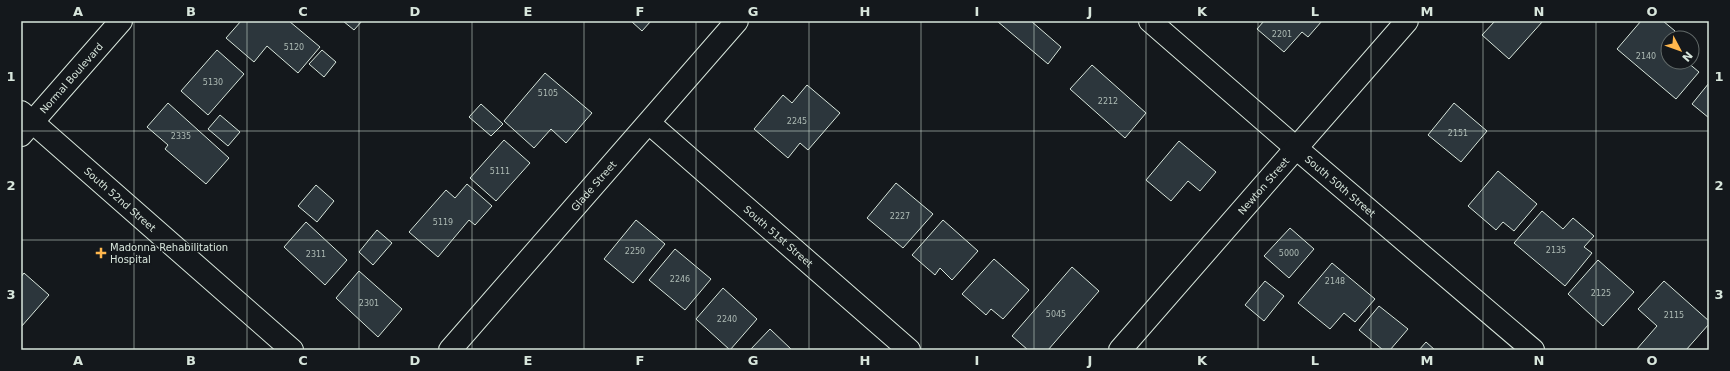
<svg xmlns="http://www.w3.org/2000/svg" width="1730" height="371" viewBox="0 0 1730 371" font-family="'DejaVu Sans',sans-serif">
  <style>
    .building { fill: #2c363c; stroke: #d8e6dc }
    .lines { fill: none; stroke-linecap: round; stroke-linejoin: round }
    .minor-casing { stroke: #d8e6dc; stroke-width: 24 }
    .secondary-casing { stroke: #d8e6dc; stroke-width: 24 }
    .minor { stroke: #14181c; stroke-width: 22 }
    .secondary { stroke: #14181c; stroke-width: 22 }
    .grid { fill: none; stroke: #d8e6dc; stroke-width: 1; stroke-opacity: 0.55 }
    .poi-dot { fill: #ffb74d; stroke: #14181c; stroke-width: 1.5 }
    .labels { text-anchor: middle; stroke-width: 3; stroke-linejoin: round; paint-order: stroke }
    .number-label { font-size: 8px; fill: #adbab4 }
    .street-label { font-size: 10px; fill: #d8e6dc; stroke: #14181c }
    .poi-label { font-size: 10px; fill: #d8e6dc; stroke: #14181c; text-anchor: start }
    .neatline { fill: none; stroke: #d8e6dc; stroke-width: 1.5 }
    .grid-label { font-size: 13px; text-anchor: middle; font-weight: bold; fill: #d8e6dc }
  </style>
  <rect width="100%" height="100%" fill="#14181c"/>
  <g class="building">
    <polygon points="241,21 289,21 320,47 298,73 267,46 254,62 226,38"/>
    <polygon points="343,21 362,21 354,30"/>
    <polygon points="631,21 651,21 642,31"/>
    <polygon points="997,21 1031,21 1061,47 1048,64"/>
    <polygon points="1264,21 1322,21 1308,37 1302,32 1284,52 1257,29"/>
    <polygon points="1495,21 1543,21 1509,59 1482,35"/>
    <polygon points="1641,21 1663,21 1675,31 1665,43 1668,45 1668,62 1687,62 1699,72 1676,99 1617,49"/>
    <polygon points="217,50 244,74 208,115 181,91"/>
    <polygon points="322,50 336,62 324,77 309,64"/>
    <polygon points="1092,65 1146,113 1125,138 1070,89"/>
    <polygon points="545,73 592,113 566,143 551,129 534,148 504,121"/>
    <polygon points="1709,83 1709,118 1692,104"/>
    <polygon points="807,85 840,113 808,150 800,143 788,158 754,129 783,95 792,103"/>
    <polygon points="168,103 229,158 206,184 165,149 168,145 147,127"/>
    <polygon points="1454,103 1487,131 1461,162 1428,135"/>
    <polygon points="481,104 503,124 491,136 469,117"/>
    <polygon points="220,115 240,132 228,146 208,129"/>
    <polygon points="504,140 530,163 496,201 470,178"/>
    <polygon points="1179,141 1216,172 1200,191 1188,181 1171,201 1146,180"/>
    <polygon points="1498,171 1537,204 1514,231 1503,222 1496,230 1468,206"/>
    <polygon points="896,183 933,214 903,248 867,218"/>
    <polygon points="467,184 492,206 475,225 469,220 438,257 409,232 446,190 455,198"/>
    <polygon points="316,185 334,201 317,222 298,206"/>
    <polygon points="1542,211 1563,229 1573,218 1594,236 1584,247 1592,253 1565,286 1514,243"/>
    <polygon points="636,220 665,244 633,283 604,259"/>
    <polygon points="943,220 978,251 952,280 940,268 935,275 912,255"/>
    <polygon points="306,222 347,260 325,285 284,247"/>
    <polygon points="1290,228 1314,249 1289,278 1264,256"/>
    <polygon points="377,230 392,243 373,265 359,252"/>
    <polygon points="675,249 711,279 685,310 649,280"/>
    <polygon points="994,259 1029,290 1003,319 991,309 986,315 962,294"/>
    <polygon points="1598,260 1634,292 1603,326 1568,294"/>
    <polygon points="1332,263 1375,299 1355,322 1344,313 1330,329 1298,303"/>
    <polygon points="1072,267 1099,291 1048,350 1028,350 1012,336"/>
    <polygon points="359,271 402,309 378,337 336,298"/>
    <polygon points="24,273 49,295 21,327 21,277"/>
    <polygon points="1265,281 1284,296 1264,321 1245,305"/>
    <polygon points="1664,281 1709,321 1709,324 1686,350 1636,350 1657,326 1638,309"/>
    <polygon points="723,288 757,319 730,350 696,319"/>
    <polygon points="1379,306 1408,329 1390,350 1383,350 1359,330"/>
    <polygon points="770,329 792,350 750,350"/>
    <polygon points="1426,342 1435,350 1419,350"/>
  </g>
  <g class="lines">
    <defs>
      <g id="minor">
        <path id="s1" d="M1150,21L1296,148L1533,350"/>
        <path id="s2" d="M21,112L292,350"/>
        <path id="s3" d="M649,123L909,350"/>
        <path id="s4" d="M450,350L737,21"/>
        <path id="s5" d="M1120,350L1407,21"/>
      </g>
      <g id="secondary">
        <path id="s6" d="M21,135L121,21"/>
      </g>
    </defs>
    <use href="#minor" class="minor-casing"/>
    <use href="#secondary" class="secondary-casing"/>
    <use href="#minor" class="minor"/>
    <use href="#secondary" class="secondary"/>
  </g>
  <path class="grid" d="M134,21V350M247,21V350M359,21V350M472,21V350M584,21V350M696,21V350M809,21V350M921,21V350M1034,21V350M1146,21V350M1258,21V350M1371,21V350M1483,21V350M1596,21V350M21,131H1709M21,240H1709"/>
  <path class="poi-dot" d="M99 247h4v4h4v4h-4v4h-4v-4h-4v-4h4z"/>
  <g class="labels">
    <g class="number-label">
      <text x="1282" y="37">2201</text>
      <text x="294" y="50">5120</text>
      <text x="1646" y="59">2140</text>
      <text x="213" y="85">5130</text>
      <text x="548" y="96">5105</text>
      <text x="1108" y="104">2212</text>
      <text x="797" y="124">2245</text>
      <text x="1458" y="136">2151</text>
      <text x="181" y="139">2335</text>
      <text x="500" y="174">5111</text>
      <text x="900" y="219">2227</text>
      <text x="443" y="225">5119</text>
      <text x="1556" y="253">2135</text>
      <text x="635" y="254">2250</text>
      <text x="1289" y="256">5000</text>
      <text x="316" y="257">2311</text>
      <text x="680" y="282">2246</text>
      <text x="1335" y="284">2148</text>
      <text x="1601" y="296">2125</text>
      <text x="369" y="306">2301</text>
      <text x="1056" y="317">5045</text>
      <text x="1674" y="318">2115</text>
      <text x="727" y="322">2240</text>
    </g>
    <g class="street-label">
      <text dy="4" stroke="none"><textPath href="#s6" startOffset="76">Normal Boulevard</textPath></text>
      <text dy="4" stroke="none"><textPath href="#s4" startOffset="218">Glade Street</textPath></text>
      <text dy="4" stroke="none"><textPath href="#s5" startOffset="218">Newton Street</textPath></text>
      <text dy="4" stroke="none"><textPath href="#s1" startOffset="252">South 50th Street</textPath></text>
      <text dy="4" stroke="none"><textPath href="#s2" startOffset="132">South 52nd Street</textPath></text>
      <text dy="4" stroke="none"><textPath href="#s3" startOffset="172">South 51st Street</textPath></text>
    </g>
    <g class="poi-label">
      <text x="110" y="251">Madonna Rehabilitation<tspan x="110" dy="12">Hospital</tspan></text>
    </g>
  </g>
  <rect width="1730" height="371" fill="none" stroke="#14181c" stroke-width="44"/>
  <g transform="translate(1680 50) rotate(131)"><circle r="19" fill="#14181c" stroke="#626a69"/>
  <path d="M0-3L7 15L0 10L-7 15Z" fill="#ffb74d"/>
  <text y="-6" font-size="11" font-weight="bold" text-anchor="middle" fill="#d8e6dc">N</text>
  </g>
  <rect x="22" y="22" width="1686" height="327" class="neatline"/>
  <g class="grid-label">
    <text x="78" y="16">A</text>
    <text x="191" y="16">B</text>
    <text x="303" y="16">C</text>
    <text x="415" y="16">D</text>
    <text x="528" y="16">E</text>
    <text x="640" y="16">F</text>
    <text x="753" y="16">G</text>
    <text x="865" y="16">H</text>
    <text x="977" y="16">I</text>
    <text x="1090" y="16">J</text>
    <text x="1202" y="16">K</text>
    <text x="1315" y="16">L</text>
    <text x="1427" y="16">M</text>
    <text x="1539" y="16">N</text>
    <text x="1652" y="16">O</text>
    <text x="11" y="81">1</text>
    <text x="1719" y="81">1</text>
    <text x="11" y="190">2</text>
    <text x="1719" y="190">2</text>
    <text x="11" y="299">3</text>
    <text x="1719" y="299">3</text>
    <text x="78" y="365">A</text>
    <text x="191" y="365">B</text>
    <text x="303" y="365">C</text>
    <text x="415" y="365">D</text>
    <text x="528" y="365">E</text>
    <text x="640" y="365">F</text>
    <text x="753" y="365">G</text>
    <text x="865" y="365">H</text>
    <text x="977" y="365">I</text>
    <text x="1090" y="365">J</text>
    <text x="1202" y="365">K</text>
    <text x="1315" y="365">L</text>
    <text x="1427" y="365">M</text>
    <text x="1539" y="365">N</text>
    <text x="1652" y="365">O</text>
  </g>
</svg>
